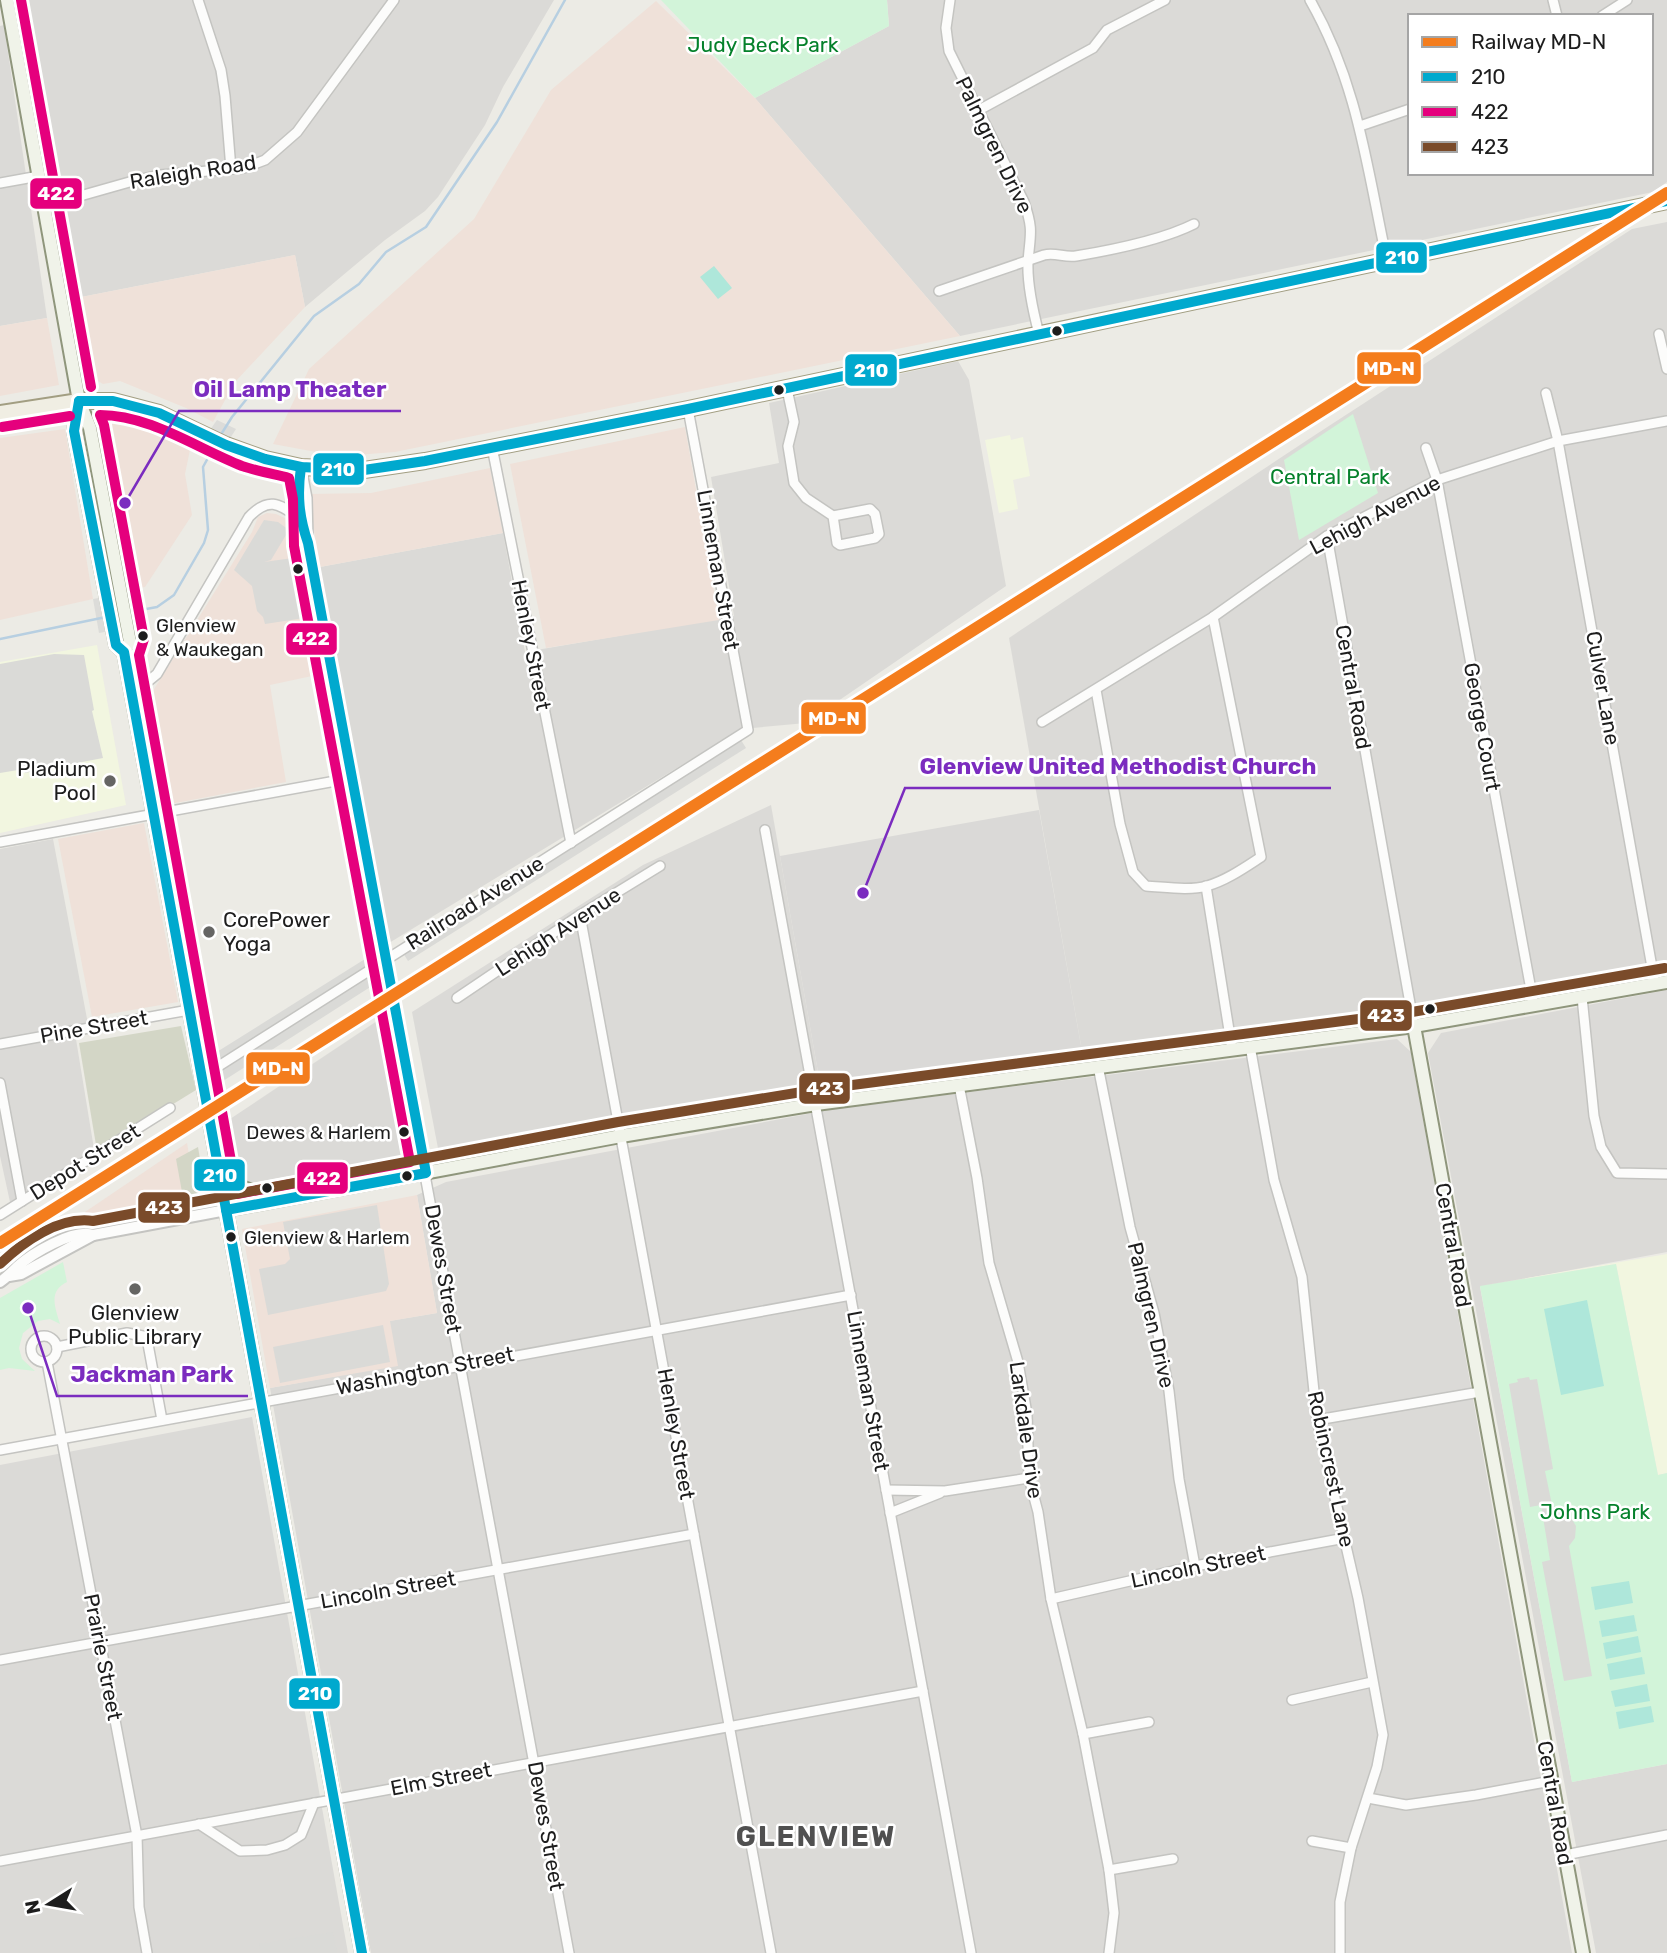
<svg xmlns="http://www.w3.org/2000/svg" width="1667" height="1953" viewBox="0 0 1667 1953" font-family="Rubik,sans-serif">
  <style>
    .residential { fill: #dbdad7; fill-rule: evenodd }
    .commercial { fill: #efe1d9 }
    .education { fill: #f2f6e0 }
    .religious { fill: #dad9d7 }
    .construction { fill: #d3d6c6 }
    .park { fill: #d2f4d9 }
    .pitch { fill: #aee7da }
    .parking { fill: #dadad7 }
    .pier { fill: #dcdcd9 }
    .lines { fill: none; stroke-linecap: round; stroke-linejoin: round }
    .stream { stroke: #b7cfe1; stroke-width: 2.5 }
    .minor-casing { stroke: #c4c4c1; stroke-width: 12 }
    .tertiary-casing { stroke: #c4c4c1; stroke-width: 14 }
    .secondary-casing { stroke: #8f967c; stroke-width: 16 }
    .primary-casing { stroke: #a29e82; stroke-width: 18 }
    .minor { stroke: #fcfcfb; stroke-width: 9 }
    .tertiary { stroke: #fcfcfb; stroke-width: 10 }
    .secondary { stroke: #f0f3e9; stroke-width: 12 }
    .primary { stroke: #f0eee3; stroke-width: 14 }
    .bus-1-casing { stroke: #fff; stroke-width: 16 }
    .bus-2-casing { stroke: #fff; stroke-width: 16 }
    .bus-3-casing { stroke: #fff; stroke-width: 16 }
    .bus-1 { stroke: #00a9ce; stroke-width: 10 }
    .bus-2 { stroke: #e5007d; stroke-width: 10 }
    .bus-3 { stroke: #7a4b2a; stroke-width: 10 }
    .rail-1-casing { stroke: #fff; stroke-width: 18 }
    .rail-1 { stroke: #f47d1d; stroke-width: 12 }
    .bus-dot { fill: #1d1d1d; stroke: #fff; stroke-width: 2.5 }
    .poi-dot { fill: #656563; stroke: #fff; stroke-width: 2.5 }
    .labels { text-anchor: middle; stroke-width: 5; stroke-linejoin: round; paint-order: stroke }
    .bus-label { font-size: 19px; fill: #1d1d1d; stroke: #fff; text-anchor: start }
    .park-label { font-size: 21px; fill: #05812b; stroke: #fff }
    .street-label { font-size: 21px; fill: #1d1d1d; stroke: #fff }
    .poi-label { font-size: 21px; fill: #1d1d1d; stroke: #fff; text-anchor: end }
    .district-label { font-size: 28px; font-weight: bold; letter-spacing: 2px; fill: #505050; stroke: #fff }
    .leader { fill: none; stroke: #7b2cbf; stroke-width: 2.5 }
    .callout-dot { fill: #7b2cbf; stroke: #fff; stroke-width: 2.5 }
    .callout-label { font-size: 23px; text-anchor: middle; font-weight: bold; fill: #7b2cbf; stroke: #fff; stroke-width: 5; stroke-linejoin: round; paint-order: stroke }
    .line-badge { stroke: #fff; stroke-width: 2.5 }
    .badge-label { font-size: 19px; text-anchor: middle; font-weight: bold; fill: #fff }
  </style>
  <rect width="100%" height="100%" fill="#ecebe5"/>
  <g class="residential">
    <polygon points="13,0 554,0 503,87 485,125 438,197 425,211 385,240 305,307 295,255 71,299"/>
    <path d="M887,0H1667V182L1653,192L960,336L755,98L889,26ZM1410,16H1651V173H1410Z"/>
    <polygon points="4,25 47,318 0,326 0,26"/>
    <polygon points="1667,222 1667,973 1518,1001 1083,1057 1009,638 1315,435 1632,229"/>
    <polygon points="958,361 969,380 1006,586 806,723 741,729 389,943 320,567 503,533 525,652 734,616 711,477 779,463 769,403"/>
    <polygon points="771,805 821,1089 441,1164 412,1012 643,865"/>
    <polygon points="53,839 88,1024 74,1027 94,1149 10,1202 0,1156 0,849"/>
    <polygon points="1667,990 1667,1252 1480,1287 1572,1782 1667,1764 1667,1953 1596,1953 1428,1053 1441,1033"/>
    <polygon points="386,1015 411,1163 258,1191 235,1180 224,1123"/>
    <polygon points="1397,1039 1411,1052 1572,1953 371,1953 270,1388 397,1365 389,1321 437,1313 417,1195 446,1182 834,1109"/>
    <polygon points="252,1417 348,1953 0,1953 0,1465"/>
  </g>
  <g class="commercial">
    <polygon points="656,1 755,98 960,336 395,452 356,455 316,452 273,444 309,369 474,219 551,90"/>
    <polygon points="295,255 305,307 235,382 213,422 186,408 120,381 103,384 86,374 71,299"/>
    <polygon points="47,318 59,385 0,396 0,326"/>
    <polygon points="118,417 137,422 191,445 185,474 192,515 145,587 132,590 109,473 105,464 96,421"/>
    <polygon points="685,427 719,620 546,648 510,464"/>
    <polygon points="65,429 93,599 0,620 0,438"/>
    <polygon points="490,468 503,533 320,567 308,494 371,493"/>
    <polygon points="267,513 276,514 289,520 303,542 326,673 270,685 286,782 165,805 146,702 252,532 258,517"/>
    <polygon points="144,823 178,1002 92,1017 58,839"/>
    <polygon points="187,1143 197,1199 86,1217 85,1212"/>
    <polygon points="417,1195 437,1313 390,1321 398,1366 270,1388 242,1229"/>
  </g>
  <g class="education">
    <polygon points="1010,435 1011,440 1023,437 1030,476 1013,480 1018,509 999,513 985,440"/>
    <polygon points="97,645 126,805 0,833 0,662"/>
    <polygon points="1667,1254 1667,1473 1658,1475 1616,1264 1480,1286"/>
  </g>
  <polygon class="religious" points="1039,810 1083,1057 821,1089 780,856"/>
  <g class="construction">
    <polygon points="181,1026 196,1090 97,1151 79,1043"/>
    <polygon points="198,1147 206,1195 197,1200 184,1203 176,1159"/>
  </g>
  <g class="park">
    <polygon points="661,0 887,0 889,26 755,98"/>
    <polygon points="1353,414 1378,493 1299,540 1284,460"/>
    <path d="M63,1262L67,1282C48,1291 55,1307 60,1324L50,1319L38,1321L23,1333L19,1348L22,1359L35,1371L9,1368L0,1370V1298Z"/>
    <polygon points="1616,1264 1658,1475 1667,1473 1667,1764 1572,1782 1480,1286"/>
  </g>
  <g class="pitch">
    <polygon points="714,266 732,288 718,299 700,277"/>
    <polygon points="1587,1300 1604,1386 1561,1395 1544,1309"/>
    <polygon points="1629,1581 1633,1603 1595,1610 1591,1587"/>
    <polygon points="1634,1615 1637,1631 1602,1637 1599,1621"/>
    <polygon points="1638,1636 1641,1652 1606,1659 1603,1643"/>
    <polygon points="1642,1657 1645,1674 1610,1680 1607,1664"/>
    <polygon points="1647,1684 1650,1701 1615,1707 1611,1691"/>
    <polygon points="1651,1706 1654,1722 1619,1729 1616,1712"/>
  </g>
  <g class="parking">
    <polygon points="264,520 278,522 289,530 271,560 264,562 293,558 304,618 265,624 263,617 257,611 252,586 234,570"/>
    <polygon points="54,654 84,655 94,710 92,711 103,758 25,773 24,769 0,773 0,664"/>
    <polygon points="741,740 746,748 408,961 403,953"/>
    <polygon points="365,959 375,984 223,1081 212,1055"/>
    <polygon points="377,1205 389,1284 386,1291 268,1315 259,1269 285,1264 290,1259 283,1222"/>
    <polygon points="383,1325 390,1362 280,1383 273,1347"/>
    <polygon points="1529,1377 1530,1380 1537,1379 1553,1469 1545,1471 1552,1505 1570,1516 1576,1526 1575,1538 1569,1546 1592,1676 1564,1681 1542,1562 1550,1560 1541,1505 1530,1507 1509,1384 1518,1382 1517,1379"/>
    <polygon points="333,1932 337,1953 261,1953 259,1944"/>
  </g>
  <g class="pier">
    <polygon points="217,420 236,429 216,460 196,450"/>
    <polygon points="137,591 143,625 99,633 93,599"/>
  </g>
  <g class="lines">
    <g class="stream">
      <polyline points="220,436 232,417 314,316 359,284 386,252 426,227 497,122 565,0"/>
      <polyline points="130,612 157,607 174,595 204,543 208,530 203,467 215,445"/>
      <polyline points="0,639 106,617"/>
    </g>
    <defs>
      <g id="minor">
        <polyline points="198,0 221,70 225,96 231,169"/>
        <path d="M950,0L946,28L949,51L1024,202C1034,231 1030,234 1028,262C1027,285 1033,311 1039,334"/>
        <path d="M1310,0C1358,84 1367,168 1387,261"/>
        <polyline points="1553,0 1557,16"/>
        <polyline points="1602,16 1627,0"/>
        <polyline points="979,110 1093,48 1107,30 1165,0"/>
        <polyline points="1360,126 1410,109"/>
        <polyline points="0,183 39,176"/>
        <polyline points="44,209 73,198 133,181 160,175 244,168 265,160 297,132 394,0"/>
        <path d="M939,291L1044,255C1055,252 1065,258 1076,256C1112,250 1162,240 1194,224"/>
        <polyline points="1659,334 1667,369"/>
        <polyline points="787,389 794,422 788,446 794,483 806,498 833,516 837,543 840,545 875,538 879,534 875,514 870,509 833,516"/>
        <polyline points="1546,393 1558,441 1655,984"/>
        <polyline points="492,447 571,843"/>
        <polyline points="1426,448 1437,480 1534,1006"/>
        <path d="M301,467C296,501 296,511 308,543L569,1953"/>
        <polyline points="302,472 307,498 308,538"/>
        <polyline points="1327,536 1414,1026"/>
        <path d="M130,688L146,683L157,674L249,517C268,497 278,503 298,517"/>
        <path d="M1096,690L1120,824L1133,872L1146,886C1165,887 1189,891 1207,886C1227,880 1244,868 1261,857L1213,617"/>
        <polyline points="1042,722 1213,617 1327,536 1437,480 1558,441 1667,421"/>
        <polyline points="765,830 971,1953"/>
        <polyline points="0,842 352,778"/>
        <polyline points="1206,886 1232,1049"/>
        <polyline points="580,915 771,1953"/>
        <polyline points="1582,997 1594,1116 1601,1147 1617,1173 1667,1174"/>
        <polyline points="457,998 580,915 660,866"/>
        <polyline points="0,1044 189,1010"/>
        <polyline points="1250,1046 1274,1180 1302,1277 1317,1420 1358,1598 1383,1735 1377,1767 1351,1848 1340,1902 1340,1953"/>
        <polyline points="1098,1066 1130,1227 1154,1313 1169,1391 1179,1479 1195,1566"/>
        <polyline points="200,1073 211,1071 748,730 688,409"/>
        <polyline points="0,1083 22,1201"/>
        <polyline points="959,1085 977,1178 989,1263 1018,1362 1027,1414 1029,1478 1038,1512 1051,1599 1083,1734 1109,1870 1114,1913 1109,1953"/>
        <polyline points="0,1215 170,1108"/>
        <circle cx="44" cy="1349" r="13"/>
        <polyline points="57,1347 127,1333 143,1336 148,1344 162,1420"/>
        <polyline points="47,1362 137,1836 139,1907 147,1953"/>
        <polyline points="1317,1420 1480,1392"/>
        <polyline points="0,1450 851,1295"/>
        <polyline points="886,1490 945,1491 1029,1478"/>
        <polyline points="890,1513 940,1493"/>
        <polyline points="1051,1599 1195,1566 1345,1538"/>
        <polyline points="0,1660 694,1534"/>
        <polyline points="1292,1700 1372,1682"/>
        <polyline points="1083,1734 1149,1722"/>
        <polyline points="1368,1798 1406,1805 1476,1795 1551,1781"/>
        <polyline points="199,1824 240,1851 267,1850 285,1845 301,1835 314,1803"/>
        <polyline points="1312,1841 1351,1848"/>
        <polyline points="1565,1855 1667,1835"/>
        <polyline points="0,1861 923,1691"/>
        <polyline points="1109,1870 1173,1859"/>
      </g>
      <g id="tertiary">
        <polyline points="9,1276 21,1274 93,1235"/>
        <path d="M0,1282C7,1277 11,1273 17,1267C31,1254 74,1228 93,1235L226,1210"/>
      </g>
      <g id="secondary">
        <polyline points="7,0 79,401 90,428 130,642 124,652"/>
        <polyline points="79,401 74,431 116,645 124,652 362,1953"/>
        <polyline points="1414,1026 1583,1953"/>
        <path d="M219,1172C236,1187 254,1194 277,1197"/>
        <polyline points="226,1210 621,1136 816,1104 1414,1026 1667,982"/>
      </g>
      <polyline id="primary" points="0,413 79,401 113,401 159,413 226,445 265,459 301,467 364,470 425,461 688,409 1667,201"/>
    </defs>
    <use href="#minor" class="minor-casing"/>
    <use href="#tertiary" class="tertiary-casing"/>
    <use href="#secondary" class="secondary-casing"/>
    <use href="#primary" class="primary-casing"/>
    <use href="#minor" class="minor"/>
    <use href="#tertiary" class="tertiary"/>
    <use href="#secondary" class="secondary"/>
    <use href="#primary" class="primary"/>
    <defs>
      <g id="bus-1">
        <polyline points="79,401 113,401 159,413 226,445 265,459 301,467 364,470 425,461 688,409 1667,201"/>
        <polyline points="79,401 74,431 116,645 124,652 362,1953"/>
        <path d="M226,1210L426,1173L308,543C299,517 297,495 301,467"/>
      </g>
      <g id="bus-2">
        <polyline points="21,0 91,387"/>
        <path d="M100,415C150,415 196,448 242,466C257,471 273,474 289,478L293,499L294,546L410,1162L237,1194L139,655L144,639L104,425Z"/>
        <polyline points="2,427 70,416"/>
      </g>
      <path id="bus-3" d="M0,1264C23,1242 59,1216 93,1221L618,1122L814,1090L1412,1012L1665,968"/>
    </defs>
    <use href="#bus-1" class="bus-1-casing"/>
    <use href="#bus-2" class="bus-2-casing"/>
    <use href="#bus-3" class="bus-3-casing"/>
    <use href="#bus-1" class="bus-1"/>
    <use href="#bus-2" class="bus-2"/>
    <use href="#bus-3" class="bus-3"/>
    <defs>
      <polyline id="rail-1" points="0,1243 1667,193"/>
    </defs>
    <use href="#rail-1" class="rail-1-casing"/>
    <use href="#rail-1" class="rail-1"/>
  </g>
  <g class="bus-dot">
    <circle cx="1057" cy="331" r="6"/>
    <circle cx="779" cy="390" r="6"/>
    <circle cx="298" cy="569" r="6"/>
    <circle cx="143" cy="636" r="6"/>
    <circle cx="1430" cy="1009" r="6"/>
    <circle cx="404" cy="1132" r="6"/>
    <circle cx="407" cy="1176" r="6"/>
    <circle cx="267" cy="1188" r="6"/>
    <circle cx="231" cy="1237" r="6"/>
  </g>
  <g class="poi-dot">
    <circle cx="110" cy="781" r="7"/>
    <circle cx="209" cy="932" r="7"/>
    <circle cx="135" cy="1289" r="7"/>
  </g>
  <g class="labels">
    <g class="bus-label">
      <text x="156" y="632">Glenview<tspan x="156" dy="24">&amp; Waukegan</tspan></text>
      <text x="391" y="1139" text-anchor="end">Dewes &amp; Harlem</text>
      <text x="244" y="1244">Glenview &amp; Harlem</text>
    </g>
    <g class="park-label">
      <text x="763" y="52">Judy Beck Park</text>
      <text x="1330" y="484">Central Park</text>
      <text x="1595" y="1519">Johns Park</text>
    </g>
    <g class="street-label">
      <text transform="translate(994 145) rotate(64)" y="7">Palmgren Drive</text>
      <text transform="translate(193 172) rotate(-9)" y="7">Raleigh Road</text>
      <text transform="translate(1375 515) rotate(-28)" y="7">Lehigh Avenue</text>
      <text transform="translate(718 570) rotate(80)" y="7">Linneman Street</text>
      <text transform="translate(531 645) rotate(79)" y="7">Henley Street</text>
      <text transform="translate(1353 687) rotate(80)" y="7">Central Road</text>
      <text transform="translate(1603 688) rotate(80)" y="7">Culver Lane</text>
      <text transform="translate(1482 727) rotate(80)" y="7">George Court</text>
      <text transform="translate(475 903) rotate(-32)" y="7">Railroad Avenue</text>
      <text transform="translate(558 932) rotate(-33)" y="7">Lehigh Avenue</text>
      <text transform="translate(94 1027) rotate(-10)" y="7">Pine Street</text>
      <text transform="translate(85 1162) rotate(-32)" y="7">Depot Street</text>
      <text transform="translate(1453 1245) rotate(80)" y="7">Central Road</text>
      <text transform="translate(443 1269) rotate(80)" y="7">Dewes Street</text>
      <text transform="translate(1151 1315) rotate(77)" y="7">Palmgren Drive</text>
      <text transform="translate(425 1371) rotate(-11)" y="7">Washington Street</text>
      <text transform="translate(868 1391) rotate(80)" y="7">Linneman Street</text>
      <text transform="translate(1026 1430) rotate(82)" y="7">Larkdale Drive</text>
      <text transform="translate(676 1434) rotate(80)" y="7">Henley Street</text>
      <text transform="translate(1331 1469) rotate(78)" y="7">Robincrest Lane</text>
      <text transform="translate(1198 1567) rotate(-12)" y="7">Lincoln Street</text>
      <text transform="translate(388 1590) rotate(-10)" y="7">Lincoln Street</text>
      <text transform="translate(103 1657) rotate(79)" y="7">Prairie Street</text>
      <text transform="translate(441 1779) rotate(-11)" y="7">Elm Street</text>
      <text transform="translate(1555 1803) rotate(80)" y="7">Central Road</text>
      <text transform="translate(546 1826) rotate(80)" y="7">Dewes Street</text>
    </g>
    <g class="poi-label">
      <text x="96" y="776">Pladium<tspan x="96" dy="24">Pool</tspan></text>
      <text x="223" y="927" text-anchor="start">CorePower<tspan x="223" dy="24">Yoga</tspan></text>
      <text x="135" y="1320" text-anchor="middle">Glenview<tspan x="135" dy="24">Public Library</tspan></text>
    </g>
    <g class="district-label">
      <text x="816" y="1846">GLENVIEW</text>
    </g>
  </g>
  <path class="leader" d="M125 503L179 411H401M863 893L905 788H1331M28 1308L57 1396H248"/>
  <g class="callout-dot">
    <circle cx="125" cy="503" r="7"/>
    <circle cx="863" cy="893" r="7"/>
    <circle cx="28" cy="1308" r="7"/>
  </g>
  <g class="callout-label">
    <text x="290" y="397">Oil Lamp Theater</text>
    <text x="1118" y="774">Glenview United Methodist Church</text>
    <text x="152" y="1382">Jackman Park</text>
  </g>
  <g class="line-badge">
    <rect x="29" y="177" width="54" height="33" rx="7" fill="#e5007d"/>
    <rect x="1375" y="241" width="53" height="33" rx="7" fill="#00a9ce"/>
    <rect x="1356" y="351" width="66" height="34" rx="7" fill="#f47d1d"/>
    <rect x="844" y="353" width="54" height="34" rx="7" fill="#00a9ce"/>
    <rect x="312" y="452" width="53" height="34" rx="7" fill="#00a9ce"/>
    <rect x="285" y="622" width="53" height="34" rx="7" fill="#e5007d"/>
    <rect x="800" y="701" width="67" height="34" rx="7" fill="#f47d1d"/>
    <rect x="1359" y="999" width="54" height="33" rx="7" fill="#7a4b2a"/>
    <rect x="245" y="1051" width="66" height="34" rx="7" fill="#f47d1d"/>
    <rect x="798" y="1072" width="53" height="33" rx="7" fill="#7a4b2a"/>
    <rect x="193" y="1158" width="53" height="34" rx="7" fill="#00a9ce"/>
    <rect x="296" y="1161" width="53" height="34" rx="7" fill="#e5007d"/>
    <rect x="137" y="1191" width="54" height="33" rx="7" fill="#7a4b2a"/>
    <rect x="288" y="1677" width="53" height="33" rx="7" fill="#00a9ce"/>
  </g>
  <g class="badge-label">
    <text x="56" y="200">422</text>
    <text x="1402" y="264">210</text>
    <text x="1389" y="375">MD-N</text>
    <text x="871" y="377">210</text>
    <text x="338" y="476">210</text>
    <text x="311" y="645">422</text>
    <text x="834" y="725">MD-N</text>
    <text x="1386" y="1022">423</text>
    <text x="278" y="1075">MD-N</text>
    <text x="825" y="1095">423</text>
    <text x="220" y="1182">210</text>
    <text x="322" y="1185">422</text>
    <text x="164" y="1214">423</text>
    <text x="315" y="1700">210</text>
  </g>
  <rect x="1408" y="14" width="245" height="161" fill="#ffffff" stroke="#a5a5a5" stroke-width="2"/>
  <rect x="1422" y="37" width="35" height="10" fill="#f47d1d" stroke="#a5a5a5" stroke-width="2"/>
  <text x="1471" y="49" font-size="21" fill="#1d1d1d">Railway MD-N</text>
  <rect x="1422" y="72" width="35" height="10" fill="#00a9ce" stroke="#a5a5a5" stroke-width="2"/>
  <text x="1471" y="84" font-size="21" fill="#1d1d1d">210</text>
  <rect x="1422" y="107" width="35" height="10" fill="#e5007d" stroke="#a5a5a5" stroke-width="2"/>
  <text x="1471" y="119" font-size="21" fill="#1d1d1d">422</text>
  <rect x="1422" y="142" width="35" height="10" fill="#7a4b2a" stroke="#a5a5a5" stroke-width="2"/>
  <text x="1471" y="154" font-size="21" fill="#1d1d1d">423</text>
  <g transform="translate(49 1904) rotate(259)" stroke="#ffffff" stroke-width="5" paint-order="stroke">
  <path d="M0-5L12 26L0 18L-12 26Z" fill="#1d1d1d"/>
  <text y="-10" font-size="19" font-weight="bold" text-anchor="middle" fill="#1d1d1d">N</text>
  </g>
</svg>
